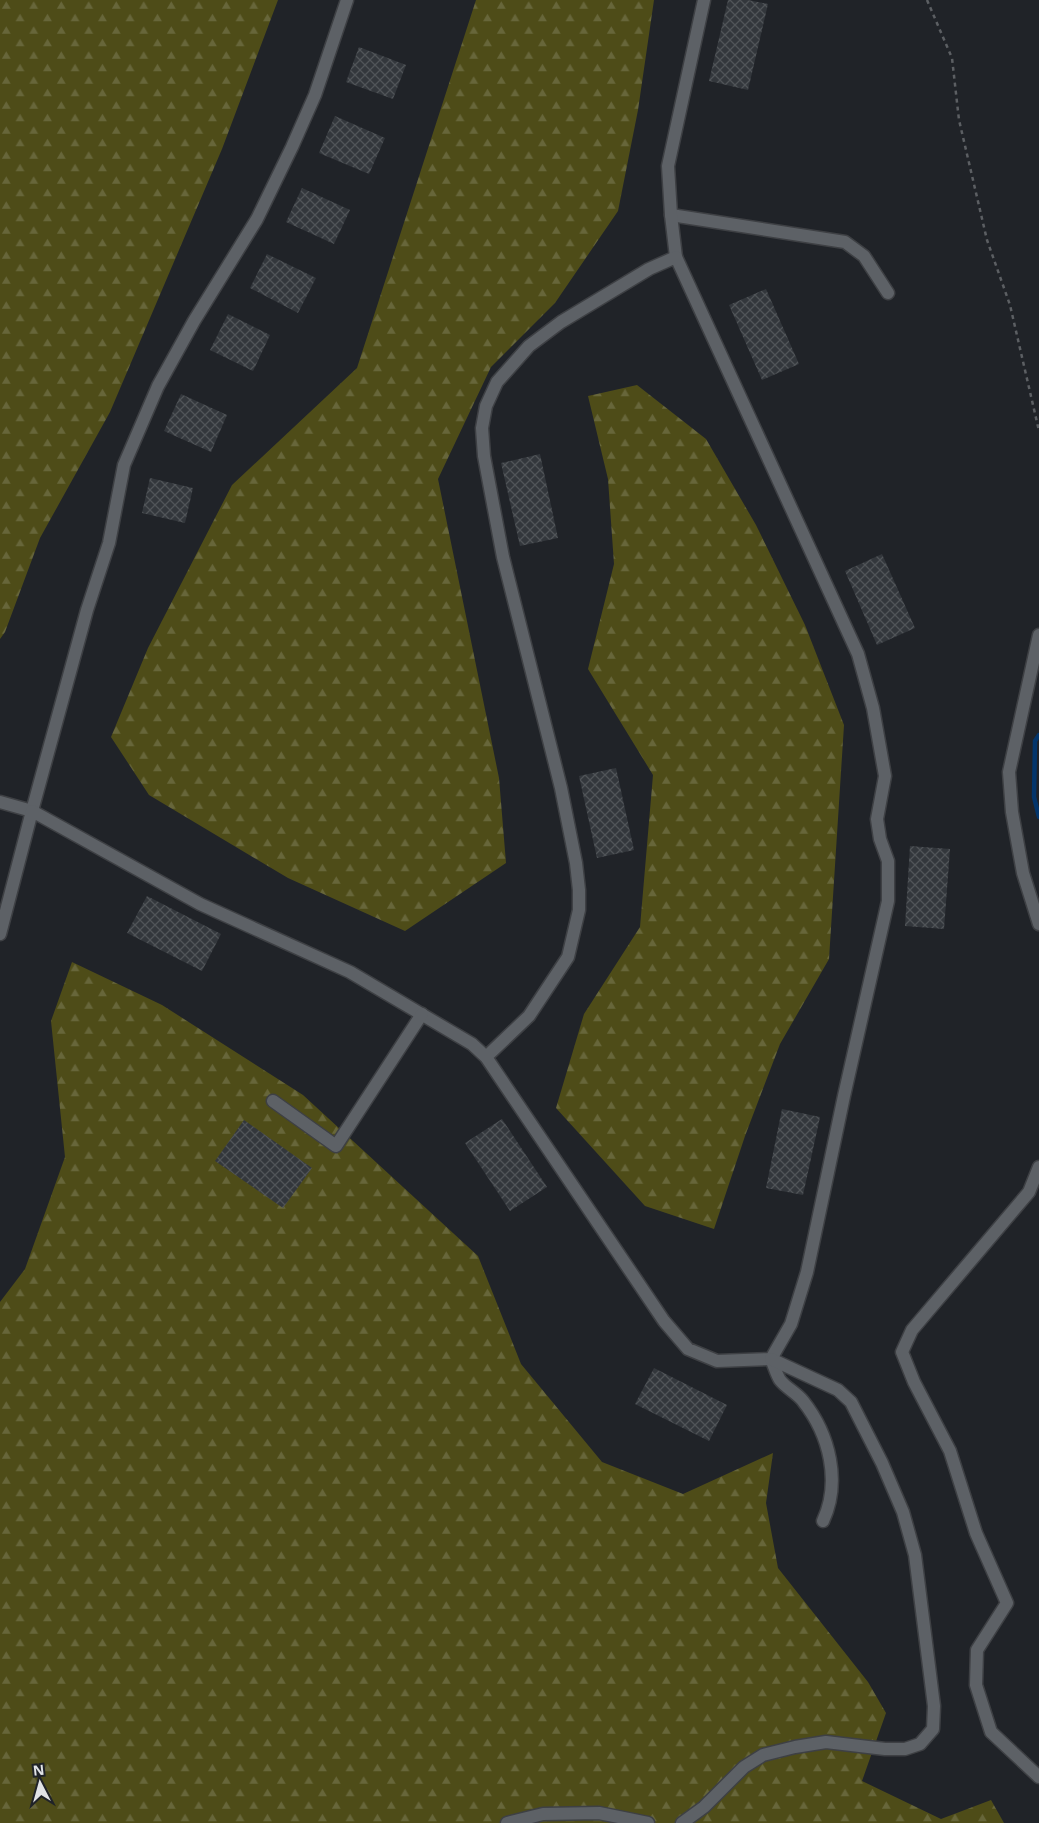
<svg xmlns="http://www.w3.org/2000/svg" width="1039" height="1823" viewBox="0 0 1039 1823" font-family="'Open Sans',sans-serif">
  <style>
    .forest { fill: url(#forest-firs) }
    .lines { fill: none; stroke-linecap: round; stroke-linejoin: round }
    .stream { stroke: #03356b; stroke-width: 4.5 }
    .building { fill: url(#building-cross-hatch) }
    .minor-casing { stroke: #3e4044; stroke-width: 15 }
    .path { stroke: #5c5f63; stroke-width: 2.5; stroke-dasharray: 4 4; stroke-linecap: butt }
    .minor { stroke: #5d6166; stroke-width: 12 }
  </style>
  <defs>
    <pattern id="forest-firs" width="22" height="20" patternUnits="userSpaceOnUse" patternTransform="scale(1.25)"><rect width="22" height="20" fill="#4e4c18"/><path d="M5 1l3.5 6h-7zM16 11l3.5 6h-7z" fill="#67663a"/></pattern>
    <pattern id="building-cross-hatch" width="8" height="8" patternUnits="userSpaceOnUse" patternTransform="scale(1.25)"><rect width="8" height="8" fill="#33373c"/><path d="M0 0l8 8M0 8l8-8" fill="none" stroke="#505458"/></pattern>
  </defs>
  <rect width="100%" height="100%" fill="#202328"/>
  <g class="forest">
    <polygon points="0,0 278,0 222,149 110,412 40,538 5,632 0,639"/>
    <polygon points="476,0 654,0 638,110 618,211 555,303 491,367 438,479 499,778 506,863 405,931 288,878 149,795 111,737 148,648 232,485 357,368"/>
    <polygon points="637,385 706,439 756,525 805,625 844,725 829,959 780,1044 745,1136 714,1229 645,1206 556,1108 584,1014 640,927 653,775 588,669 614,564 608,479 588,396"/>
    <polygon points="72,962 162,1005 303,1095 478,1256 521,1364 602,1462 683,1494 773,1453 766,1503 778,1568 868,1682 886,1713 862,1781 941,1819 991,1800 1004,1823 0,1823 0,1302 25,1269 65,1157 51,1021"/>
  </g>
  <g class="lines">
    <polyline class="stream" points="1039,735 1035,741 1034,797 1039,817"/>
  </g>
  <g class="building">
    <polygon points="728,0 748,0 768,4 748,90 709,81"/>
    <polygon points="359,47 406,65 393,99 346,82"/>
    <polygon points="335,116 385,138 369,174 319,153"/>
    <polygon points="302,188 350,210 334,244 286,222"/>
    <polygon points="267,254 316,278 298,313 250,288"/>
    <polygon points="766,289 799,364 762,380 729,305"/>
    <polygon points="228,314 270,335 253,371 210,350"/>
    <polygon points="181,394 227,415 211,452 164,431"/>
    <polygon points="540,454 558,538 520,546 501,463"/>
    <polygon points="150,478 193,488 185,523 142,513"/>
    <polygon points="882,554 915,628 877,645 845,571"/>
    <polygon points="616,768 634,850 597,858 579,776"/>
    <polygon points="910,846 950,849 944,929 905,926"/>
    <polygon points="147,896 221,934 202,971 127,933"/>
    <polygon points="782,1109 820,1117 803,1195 766,1188"/>
    <polygon points="502,1119 547,1187 510,1211 465,1143"/>
    <polygon points="244,1120 312,1168 283,1208 215,1161"/>
    <polygon points="654,1368 727,1405 709,1441 635,1404"/>
  </g>
  <g class="lines">
    <defs>
      <g id="minor">
        <polyline points="671,215 845,242 864,256 888,293"/>
        <polyline points="676,257 671,215 668,166 704,0"/>
        <polyline points="1039,635 1009,772 1012,812 1023,873 1039,924"/>
        <polyline points="0,802 32,811 87,610 109,543 124,465 158,386 194,321 257,219 292,147 315,95 347,0"/>
        <polyline points="0,934 32,811 200,904 350,972 472,1044 486,1057 664,1321 688,1349 717,1361 771,1359 791,1324 807,1272 844,1096 888,901 888,861 880,839 877,819 885,776 873,708 858,654 676,257 649,269 561,322 529,346 497,382 486,406 482,428 484,456 503,557 561,788 576,863 579,890 579,910 568,957 529,1016 486,1057"/>
        <polyline points="273,1101 336,1146 422,1014"/>
        <polyline points="1039,1167 1029,1192 912,1330 902,1352 914,1382 950,1451 976,1533 1007,1603 977,1650 976,1685 991,1732 1039,1777"/>
        <path d="M771,1359C774,1365 776,1374 780,1380C786,1388 797,1393 803,1401C830,1435 841,1482 823,1521"/>
        <polyline points="507,1823 543,1814 599,1813 648,1823"/>
        <polyline points="682,1823 704,1807 744,1767 763,1755 795,1747 826,1742 885,1749 905,1749 920,1744 933,1729 934,1706 915,1555 903,1512 882,1463 851,1402 838,1390 771,1359"/>
      </g>
    </defs>
    <use href="#minor" class="minor-casing"/>
    <polyline class="path" points="927,0 952,58 959,120 987,240 1010,305 1039,431"/>
    <use href="#minor" class="minor"/>
  </g>
  <g transform="translate(40 1783) rotate(354)" stroke="#202328" stroke-width="4" paint-order="stroke">
  <path d="M0-4L9 19L0 12L-9 19Z" fill="#e1e3e6"/>
  <text y="-8" font-size="14" font-weight="bold" text-anchor="middle" fill="#e1e3e6">N</text>
  </g>
</svg>
